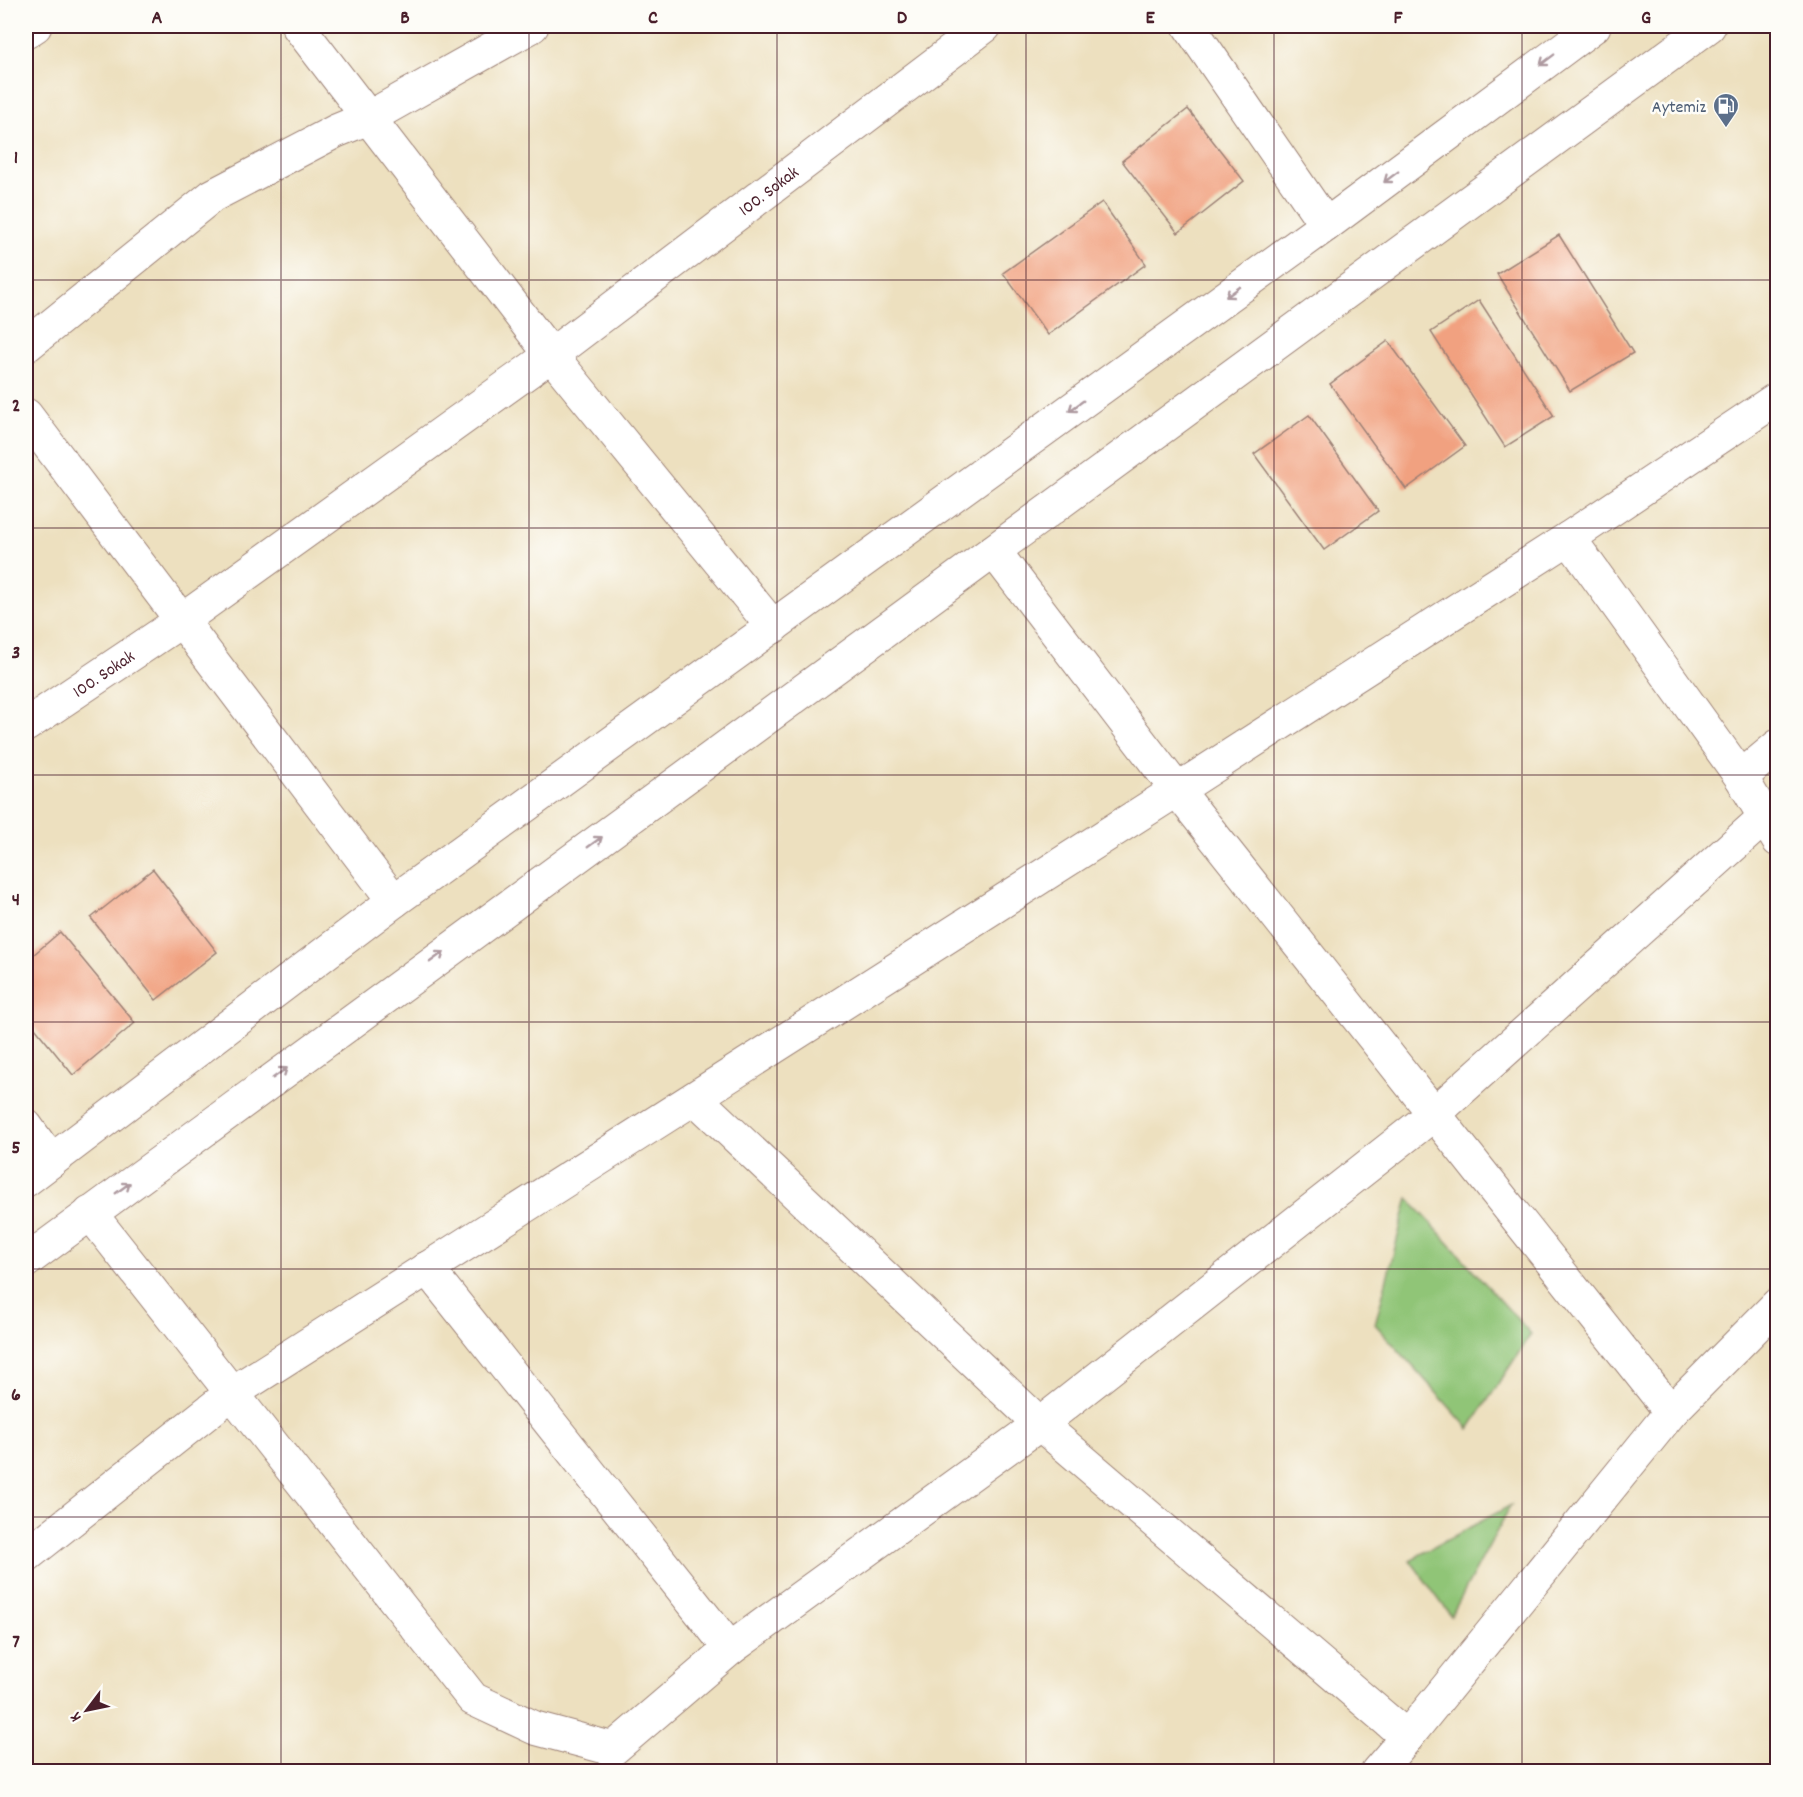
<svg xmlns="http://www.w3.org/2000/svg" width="1803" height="1797" viewBox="0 0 1803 1797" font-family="Dekko,sans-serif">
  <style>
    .green { fill: #90c577; stroke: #6d7251; stroke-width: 1.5 }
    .building { fill: #f1a180 }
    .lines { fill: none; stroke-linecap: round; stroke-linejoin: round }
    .street-casing { stroke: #9c8075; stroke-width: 35 }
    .secondary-casing { stroke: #9c8075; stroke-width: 35 }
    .path { stroke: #9c8075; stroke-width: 4; stroke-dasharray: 1.5 4.5; stroke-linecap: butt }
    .street { stroke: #fff; stroke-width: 33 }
    .secondary { stroke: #fff; stroke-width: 33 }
    .oneway { stroke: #ae9aa0 }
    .grid { fill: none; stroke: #4a1f2b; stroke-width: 1.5; stroke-opacity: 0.55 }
    .labels { text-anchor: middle; stroke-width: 5; stroke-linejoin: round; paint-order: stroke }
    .service-label { font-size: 18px; fill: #4e5e75; stroke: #fdfcf7; text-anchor: end }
    .street-label { font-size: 18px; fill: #4a1f2b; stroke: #fdfcf7 }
    .neatline { fill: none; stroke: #4a1f2b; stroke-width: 2 }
    .grid-label { font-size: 20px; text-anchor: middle; font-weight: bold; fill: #4a1f2b }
  </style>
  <rect width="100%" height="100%" fill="#fdfcf7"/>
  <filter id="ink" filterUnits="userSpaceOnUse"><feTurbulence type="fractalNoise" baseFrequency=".0167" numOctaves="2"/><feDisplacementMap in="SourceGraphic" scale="12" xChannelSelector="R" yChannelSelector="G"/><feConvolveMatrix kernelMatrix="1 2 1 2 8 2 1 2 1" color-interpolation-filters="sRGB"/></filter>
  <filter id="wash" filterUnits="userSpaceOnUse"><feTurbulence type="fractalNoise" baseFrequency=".008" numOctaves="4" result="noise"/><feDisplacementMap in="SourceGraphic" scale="24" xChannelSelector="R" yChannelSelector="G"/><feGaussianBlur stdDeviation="1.35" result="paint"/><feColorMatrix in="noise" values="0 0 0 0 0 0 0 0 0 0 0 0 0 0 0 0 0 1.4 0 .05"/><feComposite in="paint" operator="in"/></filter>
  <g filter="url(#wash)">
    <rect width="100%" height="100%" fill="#ede0bf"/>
    <g class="green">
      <polygon points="1408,1198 1531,1334 1469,1429 1375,1324"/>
      <polygon points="1511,1505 1451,1616 1410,1560"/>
    </g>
    <g id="blocks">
      <g class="building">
        <polygon points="1188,109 1244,181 1178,233 1122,161"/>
        <polygon points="1102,202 1146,264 1048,335 1003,273"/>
        <polygon points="1559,235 1633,353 1570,391 1497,274"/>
        <polygon points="1479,300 1554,416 1505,447 1431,332"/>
        <polygon points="1388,341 1465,446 1406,489 1330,384"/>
        <polygon points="1309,415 1378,511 1324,550 1254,454"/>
        <polygon points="153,869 217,952 156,1000 91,918"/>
        <polygon points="60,932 135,1023 73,1075 26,1017 26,961"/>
      </g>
    </g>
  </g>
  <g filter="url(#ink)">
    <use href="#blocks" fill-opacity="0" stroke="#9c8075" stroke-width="1.5"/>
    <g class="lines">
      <defs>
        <g id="street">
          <polyline points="298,26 551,355 773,627"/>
          <polyline points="1189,26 1326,225"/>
          <polyline points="26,32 35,26"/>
          <polyline points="26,346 212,196 336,131 370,117 532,26"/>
          <polyline points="26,415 394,901"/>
          <polyline points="1569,538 1741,777 1778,840"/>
          <polyline points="994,551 1177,790 1671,1412"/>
          <path id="s1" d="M26,725L181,621L551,355L985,26"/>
          <polyline points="1741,777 1778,746"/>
          <polyline points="695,1098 1040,1424 1407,1737"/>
          <polyline points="26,1126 51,1161"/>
          <polyline points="90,1213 473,1699 535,1728 613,1749 730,1649 1040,1424 1434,1114 1764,818"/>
          <polyline points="427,1268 730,1649"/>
          <polyline points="26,1556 232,1393 1177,790 1569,538 1778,398"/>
          <polyline points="1377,1772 1407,1737 1671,1412 1778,1304"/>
        </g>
        <g id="secondary">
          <polyline points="26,1180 394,901 1326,225 1594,26"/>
          <polyline points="26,1261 1709,26"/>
        </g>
      </defs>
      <use href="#street" class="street-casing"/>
      <use href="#secondary" class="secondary-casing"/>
      <polyline class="path" points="1431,1765 1437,1772"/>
      <use href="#street" class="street"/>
      <use href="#secondary" class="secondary"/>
    </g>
    <defs><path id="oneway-shaft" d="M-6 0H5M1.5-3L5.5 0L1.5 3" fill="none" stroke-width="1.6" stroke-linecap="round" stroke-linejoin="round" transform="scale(1.5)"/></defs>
    <g class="oneway">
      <use href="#oneway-shaft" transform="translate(1547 60) rotate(143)"/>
      <use href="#oneway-shaft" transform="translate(1391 177) rotate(143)"/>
      <use href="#oneway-shaft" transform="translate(1233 292) rotate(144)"/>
      <use href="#oneway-shaft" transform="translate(1076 406) rotate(144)"/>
      <use href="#oneway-shaft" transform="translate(595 842) rotate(-36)"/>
      <use href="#oneway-shaft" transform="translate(437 957) rotate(-36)"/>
      <use href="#oneway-shaft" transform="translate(280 1073) rotate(-36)"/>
      <use href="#oneway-shaft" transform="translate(123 1188) rotate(-36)"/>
    </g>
  </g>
  <path class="grid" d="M281,26V1772M529,26V1772M777,26V1772M1026,26V1772M1274,26V1772M1522,26V1772M26,280H1778M26,528H1778M26,775H1778M26,1022H1778M26,1269H1778M26,1517H1778"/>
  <defs>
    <symbol id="fuel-pin" viewBox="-11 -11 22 30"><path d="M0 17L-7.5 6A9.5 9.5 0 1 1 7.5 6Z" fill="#5c6f8a" stroke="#fdfcf7"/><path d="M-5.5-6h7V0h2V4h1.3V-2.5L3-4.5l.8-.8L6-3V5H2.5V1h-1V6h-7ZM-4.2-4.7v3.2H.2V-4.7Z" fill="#fff"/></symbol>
  </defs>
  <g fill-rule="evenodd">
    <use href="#fuel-pin" x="1711" y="91" width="30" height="40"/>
  </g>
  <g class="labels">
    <g class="service-label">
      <text x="1706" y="112">Aytemiz</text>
    </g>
    <g class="street-label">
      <text dy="6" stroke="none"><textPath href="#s1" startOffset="915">100. Sokak</textPath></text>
      <text dy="6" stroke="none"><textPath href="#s1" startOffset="93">100. Sokak</textPath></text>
    </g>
  </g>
  <rect width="1803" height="1797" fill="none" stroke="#fdfcf7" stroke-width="66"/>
  <g transform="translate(87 1710) rotate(238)" stroke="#fdfcf7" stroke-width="4.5" paint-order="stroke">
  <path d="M0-4.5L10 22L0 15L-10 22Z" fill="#4a1f2b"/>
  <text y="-9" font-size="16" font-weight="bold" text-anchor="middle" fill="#4a1f2b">K</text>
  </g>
  <rect x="33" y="33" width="1737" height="1731" class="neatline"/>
  <g class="grid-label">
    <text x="157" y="23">A</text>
    <text x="405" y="23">B</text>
    <text x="653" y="23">C</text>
    <text x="902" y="23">D</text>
    <text x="1150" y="23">E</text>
    <text x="1398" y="23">F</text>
    <text x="1646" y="23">G</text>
    <text x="16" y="163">1</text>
    <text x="16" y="411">2</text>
    <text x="16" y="658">3</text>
    <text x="16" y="905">4</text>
    <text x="16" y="1153">5</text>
    <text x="16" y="1400">6</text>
    <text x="16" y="1647">7</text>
  </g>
</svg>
